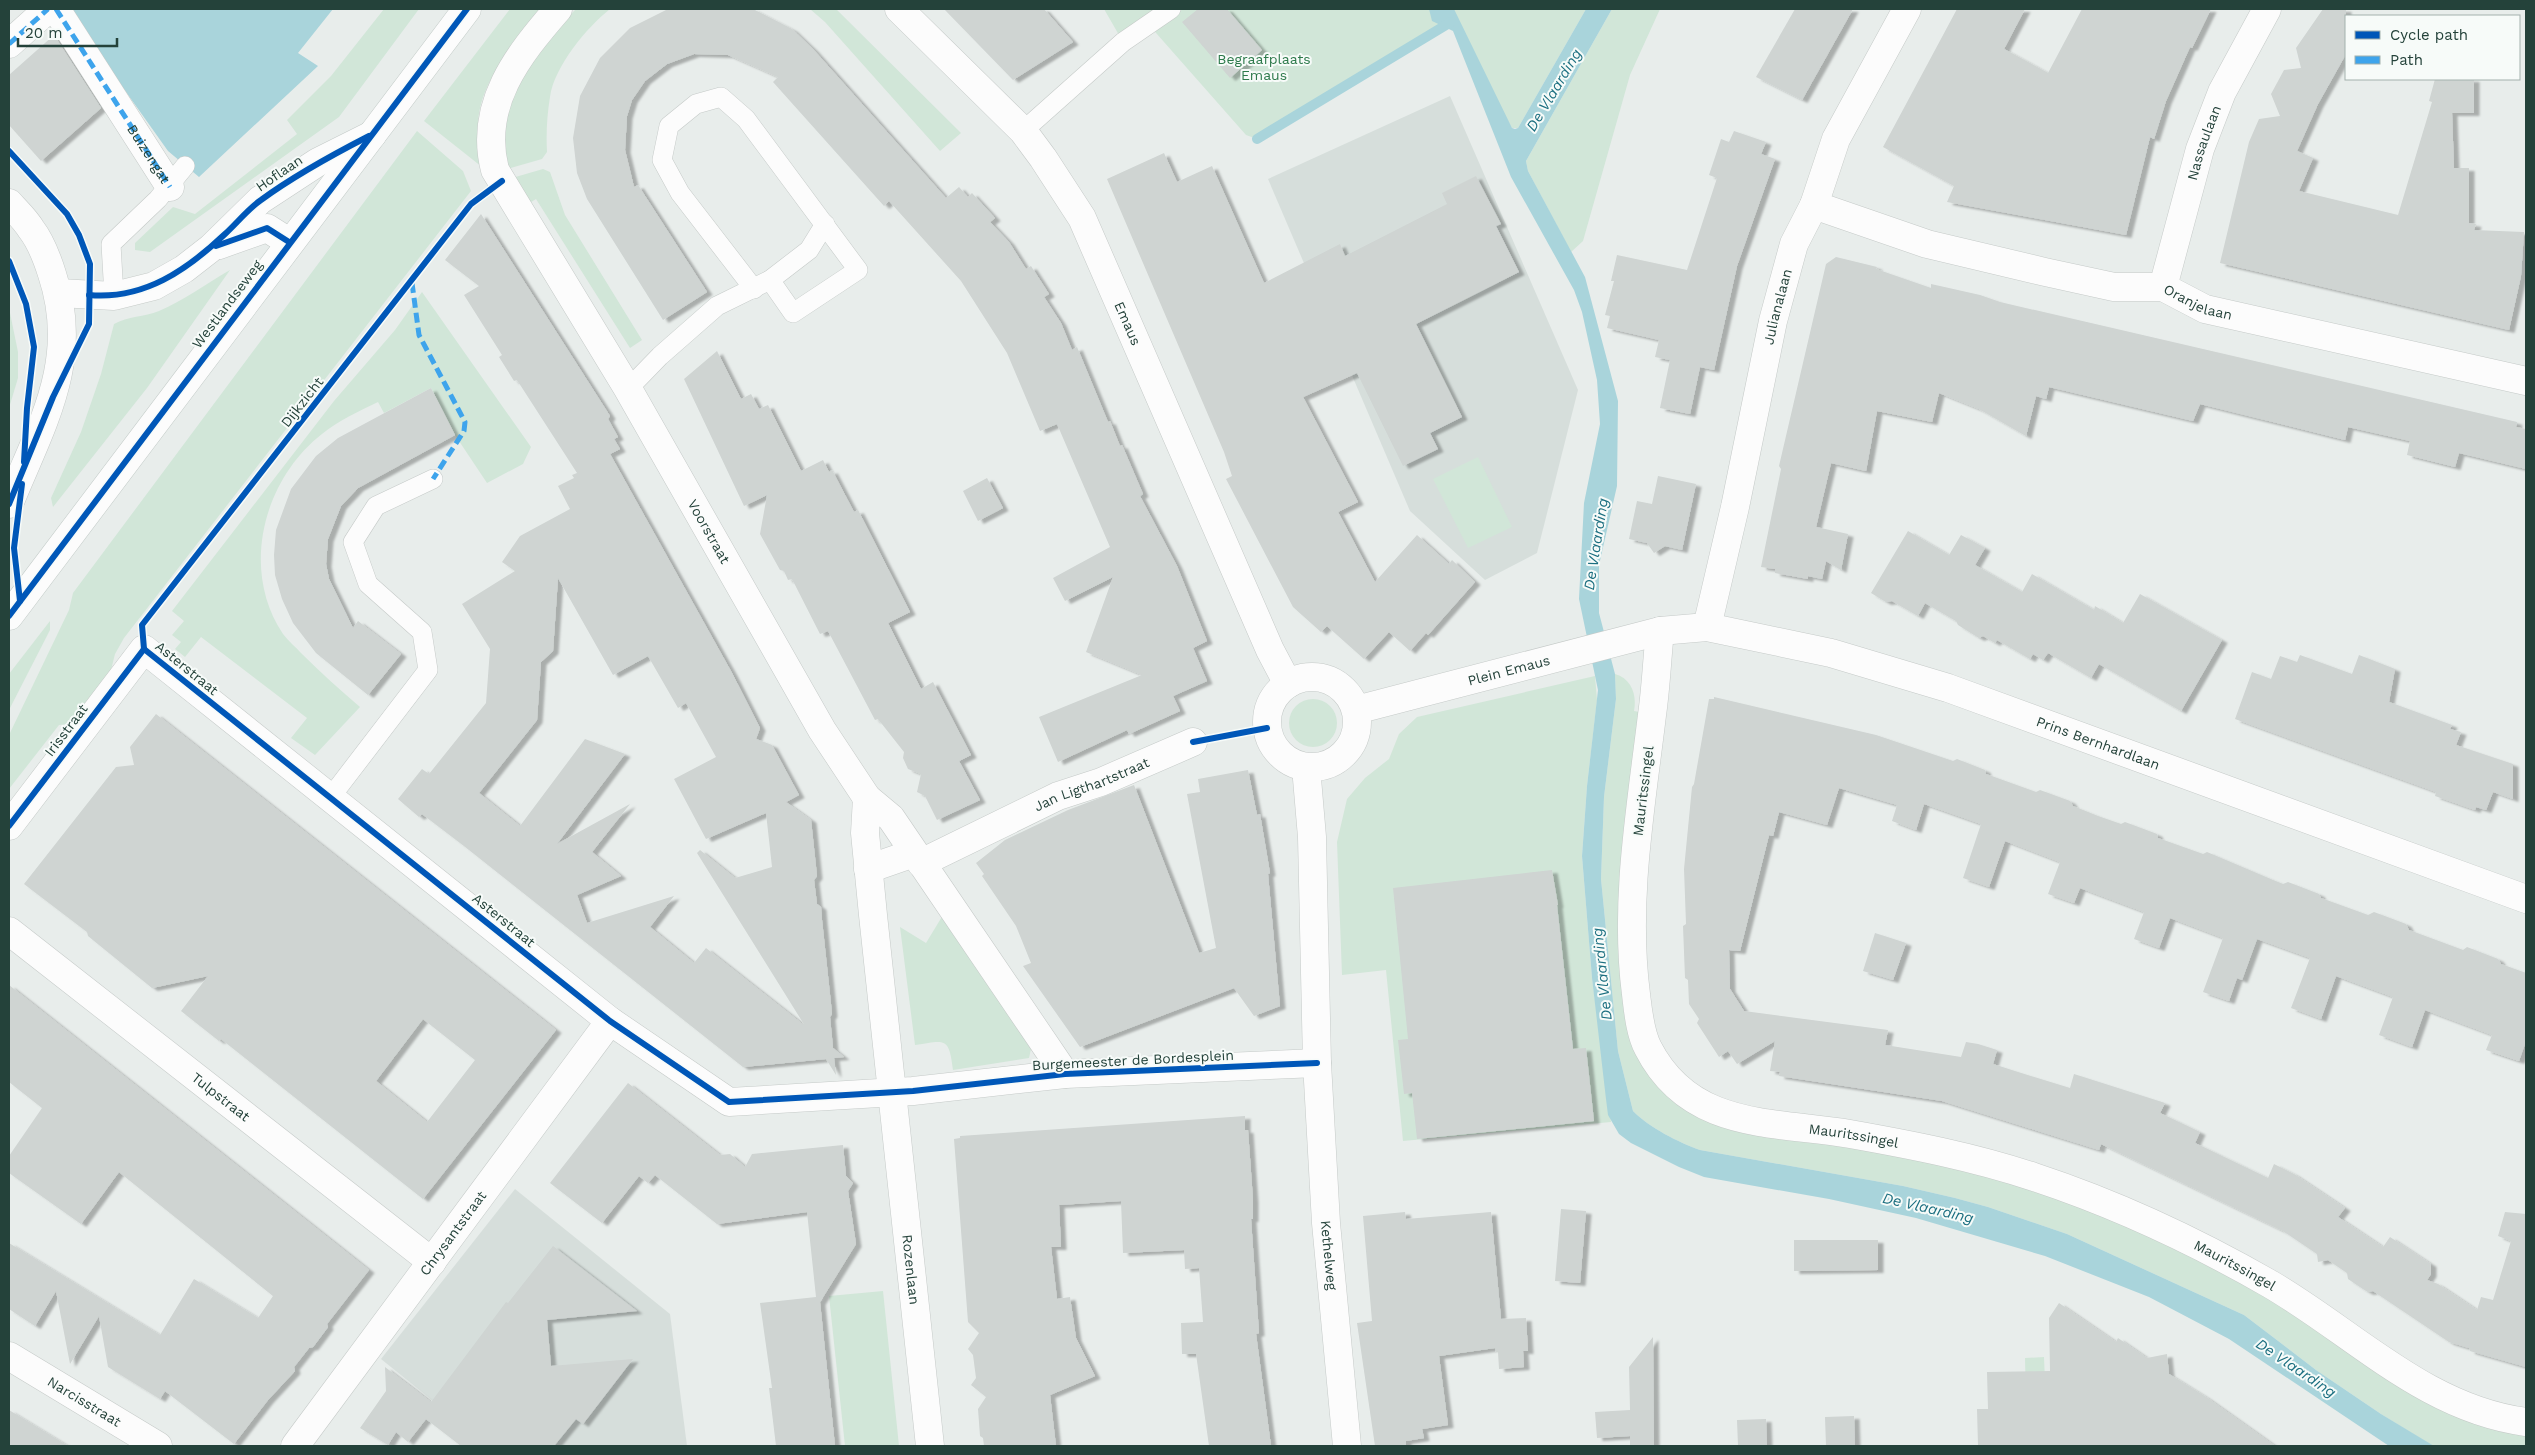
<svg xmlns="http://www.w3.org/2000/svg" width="2535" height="1455" viewBox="0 0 2535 1455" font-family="'Work Sans',sans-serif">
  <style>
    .built { fill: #d6dedb }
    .green { fill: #d1e6d8 }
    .water { fill: #a9d4db }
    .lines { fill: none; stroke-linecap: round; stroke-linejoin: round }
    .stream { stroke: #a9d4db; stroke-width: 10 }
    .building { fill: #cfd4d2; fill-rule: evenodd; filter: url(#shadow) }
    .lane-casing { stroke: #c5cac8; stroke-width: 20 }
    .street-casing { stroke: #c5cac8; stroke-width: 29 }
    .secondary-casing { stroke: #c3cbc8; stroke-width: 29 }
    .lane { stroke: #fcfcfc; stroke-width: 19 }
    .street { stroke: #fcfcfc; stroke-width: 28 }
    .secondary { stroke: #fcfcfc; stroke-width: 28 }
    .quiet { stroke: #3ea4ec; stroke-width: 5; stroke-dasharray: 10 5; stroke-linecap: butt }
    .cycleway-casing { stroke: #f7fbf9; stroke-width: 9 }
    .cycleway { stroke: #0057b8; stroke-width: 6 }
    .labels { text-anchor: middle; stroke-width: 4; stroke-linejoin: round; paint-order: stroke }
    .park-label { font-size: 14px; fill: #2d7a4b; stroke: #f7fbf9 }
    .street-label { font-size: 14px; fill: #24423a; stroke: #f7fbf9 }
    .water-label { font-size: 15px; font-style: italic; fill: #1c6f80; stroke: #f7fbf9 }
  </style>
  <defs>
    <filter id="shadow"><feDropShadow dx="5.5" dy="3" stdDeviation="1" flood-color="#0004"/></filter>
  </defs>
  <rect width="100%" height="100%" fill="#e8edeb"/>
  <g class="built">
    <polygon points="1450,96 1578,390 1537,553 1485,580 1410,511 1268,179"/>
    <polygon points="515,1189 670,1314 687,1446 489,1446 381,1359"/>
  </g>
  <g class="green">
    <polygon points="384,9 419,9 339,117 150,252 135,250 135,243 173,207 195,214 297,134 287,120 331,76"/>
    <path d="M510,9H546C515,45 476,81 478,132C479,144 481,155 482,167L424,121Z"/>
    <path d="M576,9H610C587,27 554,67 550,97C547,115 546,134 547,152L542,159L507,169C505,148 501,124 508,104C517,81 559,26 576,9Z"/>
    <polygon points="810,9 836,9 961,133 940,151 825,22"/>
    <polygon points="1104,9 1586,9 1518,128 1512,128 1451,22 1257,139 1246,135 1149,25 1123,42"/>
    <polygon points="1612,9 1660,9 1630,75 1583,241 1571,252 1528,171 1526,161"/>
    <polygon points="417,131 463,171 471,191 124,638 115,654 108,682 77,723 59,725 9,789 9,735 69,610 73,593"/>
    <polygon points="543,169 550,172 565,215 642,340 630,348 536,199 528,204 512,178"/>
    <path d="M230,270L147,388L53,507L51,498L81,432L101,374L114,324C128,316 144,317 159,311C184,300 206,284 230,270Z"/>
    <path d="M422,292L531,447L523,464L487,483L455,435L431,388L384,413L378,402C359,411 338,421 322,434C263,480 240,570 283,634C288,641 296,647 301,653C320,672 340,690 360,707L315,755L291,738L307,718L201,637L185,657L175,649L181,642L172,635L184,621L172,611L334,401L395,330Z"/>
    <polygon points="9,308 18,352 18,378 9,408"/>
    <polygon points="1478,457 1512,527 1468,548 1433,479"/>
    <polygon points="50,621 50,630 9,710 9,674"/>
    <path d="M1615,674C1632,679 1637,695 1634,711L1644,713L1626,985L1671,1092L1984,1171L2143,1228L2526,1429V1446L2431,1445L2381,1414L2316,1370L2244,1315L2067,1234L1988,1207L1955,1198L1903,1186L1700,1150C1678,1142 1650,1128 1633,1111L1618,1051L1601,879L1604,797L1616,699Z"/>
    <polygon points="1595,676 1597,700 1587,786 1582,856 1592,978 1611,1122 1403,1141 1386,970 1342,975 1337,842 1347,799 1365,778 1389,759 1399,734 1417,717"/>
    <circle cx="1313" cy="723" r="24"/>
    <path d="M943,915L1031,1049L1029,1058L953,1070C949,1037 946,1040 915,1045L900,927L926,943Z"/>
    <polygon points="883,1291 899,1446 845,1446 829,1296"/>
    <polygon points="2044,1357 2046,1405 2050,1405 2051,1446 2037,1446 2032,1403 2026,1403 2025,1358"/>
  </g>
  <g class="water">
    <polygon points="67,9 333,9 298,53 318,66 199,177 168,151"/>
    <path d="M1429,9H1454L1512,128L1515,129L1518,128L1586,9H1612L1526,161L1528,171L1585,277L1618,401L1617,486L1599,565V613L1615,674L1616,699L1604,797L1601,879L1618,1051L1633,1111C1650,1128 1678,1142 1700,1150L1903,1186L1955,1198L1988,1207L2067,1234L2244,1315L2316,1370L2381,1414L2434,1446H2389L2229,1339L2149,1297L2045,1256L1916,1218L1829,1199L1704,1177L1679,1167L1631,1143L1619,1134L1608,1115L1606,1099L1592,978L1582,856L1587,786L1598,690L1579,599L1584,503L1600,424L1597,380L1582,312L1574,290L1511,177L1453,31L1432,21Z"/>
  </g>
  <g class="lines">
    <polyline class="stream" points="1257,139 1451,22"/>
  </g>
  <g class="building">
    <polygon points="668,9 753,9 792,29 813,49 946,198 959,187 968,197 972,193 995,218 990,222 1009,242 1026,269 1031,266 1049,294 1044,297 1061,323 1072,350 1077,347 1108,422 1110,421 1120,446 1122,445 1143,494 1140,496 1177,566 1207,641 1193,648 1207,681 1173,696 1180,711 1129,734 1127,730 1058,762 1039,717 1142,675 1086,652 1113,577 1065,601 1053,578 1110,547 1057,424 1040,431 1007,353 961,281 889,201 884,206 773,82 778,77 728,55 694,54 667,64 645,81 632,100 627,116 625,150 634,187 638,185 707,292 663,320 587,199 577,173 573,138 580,96 600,58 630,28"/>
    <polygon points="944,9 1044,9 1073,42 1013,80"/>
    <polygon points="1198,9 1227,9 1262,50 1230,78 1182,22"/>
    <polygon points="1795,9 1853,9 1802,100 1756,77"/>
    <polygon points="1957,9 2025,9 2004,49 2048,73 2082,9 2211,9 2192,48 2190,47 2166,101 2154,139 2150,137 2126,235 1947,202 1954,186 1883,147"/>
    <polygon points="2323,9 2346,9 2346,54 2318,104 2297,151 2313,158 2299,191 2398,215 2432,102 2429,101 2435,79 2474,79 2474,113 2452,113 2454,168 2469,168 2469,223 2476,224 2474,230 2524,232 2521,276 2509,330 2220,263 2249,142 2259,119 2280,116 2271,94 2284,70 2301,68 2296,48"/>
    <polygon points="54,35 101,108 41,161 9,125 9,75"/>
    <polygon points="1734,131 1766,142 1761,154 1775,159 1737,266 1714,370 1700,367 1690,414 1660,408 1670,360 1655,357 1659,340 1607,328 1610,316 1605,315 1614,281 1611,281 1617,255 1687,270 1717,178 1709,175 1721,139 1729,142"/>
    <polygon points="1164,153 1177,182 1212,166 1264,283 1340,244 1345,256 1394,231 1447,204 1442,193 1476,176 1501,224 1496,226 1519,272 1416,324 1462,417 1430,433 1438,449 1403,466 1357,373 1303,397 1358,502 1338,512 1375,582 1417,535 1449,564 1452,560 1475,582 1428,635 1426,633 1410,651 1389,632 1364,659 1327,626 1321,632 1293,607 1226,479 1232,476 1224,452 1107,179"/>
    <path d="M481,214L610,416L608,419L618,437L614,439L620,449L610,454L732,673L760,728L756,739L772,745L799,795L786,802L811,820L817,876L814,880L817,904L821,907L822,920L831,1004L832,1014L830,1017L833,1048L844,1057L834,1058L836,1075L826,1059L743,1067L464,846L422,814L419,817L398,799L422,769L429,774L486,703L490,649L462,604L515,571L502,562L520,536L570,509L558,486L574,478L572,475L577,473L517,380L514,381L499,357L502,355L464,295L479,286L445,260ZM558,578L613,675L648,656L678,708L686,703L716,757L674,779L706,839L766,813L772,867L735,878L700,850L697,853L805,1026L706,948L694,963L650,927L674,896L587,923L577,895L621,876L592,852L630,804L557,844L625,754L585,739L520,826L479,793L537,720L541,662L553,651Z"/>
    <polygon points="1836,257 1877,267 1876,269 1931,288 1931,284 1980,295 2000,302 2517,422 2516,427 2526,429 2526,469 2459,453 2455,467 2407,455 2410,441 2348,427 2345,440 2200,404 2193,421 2049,387 2046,399 2036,396 2026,436 1979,409 1939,393 1932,422 1877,411 1866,471 1831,463 1816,527 1848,534 1841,570 1826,561 1822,579 1808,576 1808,579 1775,573 1775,569 1761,567 1779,479 1781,469 1779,466 1826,264"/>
    <polygon points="717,351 741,399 751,394 759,409 768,405 801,471 823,460 829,472 832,470 854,512 858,510 910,612 888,623 921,689 933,682 971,755 959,761 980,800 937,820 925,796 917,792 921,774 908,769 903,758 904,752 878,719 875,720 828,631 820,634 792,579 788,580 784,571 780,570 760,534 767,495 744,506 684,379"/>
    <polygon points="431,388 455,435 358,488 341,506 328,539 326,564 329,579 353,628 358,621 401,654 368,695 316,653 293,623 282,599 275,575 274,555 276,530 291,489 316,456 338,438"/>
    <polygon points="1658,476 1696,484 1682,550 1665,546 1654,553 1647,543 1629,539 1637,501 1652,504"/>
    <polygon points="987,478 1003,508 978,521 963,491"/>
    <polygon points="1908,531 1949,555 1961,535 1985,548 1975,565 2022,592 2032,574 2094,610 2095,606 2123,623 2140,594 2222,640 2181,711 2099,664 2091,678 2048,653 2043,660 2033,654 2030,659 1997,640 1995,643 1983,636 1979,638 1958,625 1956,621 1925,603 1918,616 1892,601 1886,602 1871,593"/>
    <polygon points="2300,655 2352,674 2359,655 2395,669 2389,702 2452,725 2450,729 2461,732 2456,745 2513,764 2513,799 2493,792 2486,810 2476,807 2475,810 2435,796 2436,792 2235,719 2252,672 2271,679 2280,656 2297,662"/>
    <polygon points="1714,697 1876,735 1953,761 1957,759 1985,770 1986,774 2036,792 2040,790 2070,801 2073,806 2098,816 2121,824 2125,822 2157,834 2158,838 2203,854 2207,852 2273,880 2283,884 2288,882 2319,894 2321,898 2368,915 2374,912 2406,924 2409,930 2463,950 2467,947 2498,959 2501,964 2526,973 2526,1041 2519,1061 2486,1050 2492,1035 2425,1010 2412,1047 2379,1035 2393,997 2336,976 2321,1019 2291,1008 2310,958 2257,939 2242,980 2237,978 2229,1001 2203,992 2223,938 2170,918 2159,948 2134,939 2144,912 2080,888 2074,903 2048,894 2060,862 2005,841 1989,887 1963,878 1981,824 1924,804 1916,830 1892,821 1897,805 1839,788 1827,825 1779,812 1773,836 1769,835 1740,951 1729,950 1730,989 1744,1011 1888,1030 1885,1045 1961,1057 1966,1042 1978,1044 1997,1050 1993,1064 2018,1072 2070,1088 2074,1074 2165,1103 2160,1113 2200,1132 2195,1143 2268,1178 2274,1164 2294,1174 2345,1208 2338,1217 2383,1247 2390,1237 2431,1264 2431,1274 2427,1280 2438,1284 2477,1310 2481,1297 2493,1300 2511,1241 2498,1236 2505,1212 2526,1214 2526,1367 2470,1351 2469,1348 2449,1342 2373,1291 2368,1292 2363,1289 2348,1279 2347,1273 2328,1260 2318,1262 2317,1254 2283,1231 2101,1144 2099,1150 1942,1101 1779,1076 1780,1072 1770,1071 1775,1041 1737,1064 1728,1051 1719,1057 1697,1023 1699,1019 1689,1004 1688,980 1685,978 1683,926 1686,924 1684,869 1692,787 1694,784 1709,699 1714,699"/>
    <path d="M156,714L556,1030L423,1199L221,1039L219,1041L181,1011L208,976L152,988L88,936L87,932L24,884L116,767L134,765L130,747ZM423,1019L475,1060L427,1122L376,1081Z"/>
    <polygon points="1248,770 1257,815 1260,814 1270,873 1268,874 1280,1006 1254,1016 1234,988 1080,1047 1023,966 1031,963 1016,926 982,876 984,874 976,863 1005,840 1068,810 1134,785 1199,953 1216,948 1187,794 1200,792 1198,779"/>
    <polygon points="1552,870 1558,905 1557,905 1573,1049 1586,1048 1594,1121 1417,1139 1412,1093 1404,1094 1398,1040 1408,1039 1393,888"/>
    <polygon points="1875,933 1906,943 1893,980 1863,971"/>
    <polygon points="9,985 369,1270 327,1324 328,1327 313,1347 309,1348 294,1367 295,1371 268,1400 234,1444 165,1391 160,1399 108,1367 99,1316 70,1364 56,1291 35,1326 9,1309 9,1243 160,1335 194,1279 258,1318 273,1296 119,1172 81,1224 9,1173 9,1156 42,1108 9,1082"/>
    <polygon points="628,1083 720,1155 730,1154 745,1167 752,1154 843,1145 846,1176 853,1183 848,1191 856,1244 820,1302 835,1446 776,1446 769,1388 772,1388 760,1303 816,1297 807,1212 717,1224 655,1175 648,1183 639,1176 602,1223 550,1183"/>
    <polygon points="1245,1116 1245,1130 1248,1130 1253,1200 1253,1219 1251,1219 1259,1333 1256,1334 1271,1446 1209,1446 1196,1354 1182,1354 1181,1323 1203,1322 1199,1268 1185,1269 1184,1250 1123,1253 1121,1201 1059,1205 1061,1247 1051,1247 1057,1299 1070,1297 1076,1338 1095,1376 1050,1395 1056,1446 984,1446 983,1438 980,1436 978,1409 986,1397 971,1385 976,1378 973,1355 968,1349 979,1333 968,1322 954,1139 960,1138 960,1136"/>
    <polygon points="1561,1209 1586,1211 1580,1283 1555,1281"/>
    <polygon points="1405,1212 1406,1219 1491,1212 1501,1319 1526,1318 1528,1351 1523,1351 1524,1367 1499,1369 1498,1352 1496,1352 1495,1348 1439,1356 1448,1425 1422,1429 1424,1438 1406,1441 1406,1446 1375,1446 1357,1323 1372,1321 1363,1216"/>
    <polygon points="1794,1240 1878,1240 1878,1270 1794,1271"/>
    <polygon points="553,1246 637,1311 547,1320 551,1366 633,1359 583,1424 576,1419 554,1446 461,1446 426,1419 408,1442 396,1432 388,1445 360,1428 386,1391 385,1367 431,1402 506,1302 508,1303"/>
    <polygon points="2059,1303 2116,1342 2118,1338 2147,1358 2167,1354 2169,1374 2206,1397 2275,1446 1978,1446 1977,1409 1988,1409 1987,1372 2050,1371 2049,1318"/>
    <polygon points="1653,1337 1654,1445 1630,1445 1630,1436 1597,1438 1595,1412 1630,1410 1629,1367"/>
    <polygon points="9,1410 68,1446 9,1446"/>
    <polygon points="1854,1416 1855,1446 1826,1446 1825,1417"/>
    <polygon points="1766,1419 1767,1446 1738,1446 1737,1420"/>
  </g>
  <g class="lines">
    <defs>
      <g id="lane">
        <polyline points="1023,131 1123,42 1171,9"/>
        <polyline points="754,289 680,193 662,160 669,126 696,104 721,97 746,119 858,270 793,313 770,280"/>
        <polyline points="114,296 111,244 158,199 185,166"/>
        <polyline points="628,389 660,356 717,306 770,280 809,250 825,224"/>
        <polyline points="330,798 428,670 422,632 368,584 353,542 376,506 433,479"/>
      </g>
      <g id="street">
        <path id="s1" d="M56,9L170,187"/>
        <path id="s2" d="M558,9C518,55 478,105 495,170L628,389L822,730L867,798L891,818L1065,1074"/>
        <path id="s3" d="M899,9L1023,131L1043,158L1082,218L1270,650L1288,684"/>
        <polyline points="9,44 48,9"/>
        <path d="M9,203C16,211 25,219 31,229C41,242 47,258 52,274C81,361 41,425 9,504"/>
        <path id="s4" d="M1814,205L1927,244L2045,272L2114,287H2163L2205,309L2526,381"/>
        <polyline points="219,245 267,228 289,242"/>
        <path id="s5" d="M2163,287L2200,149L2222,92L2267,9"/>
        <polyline points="59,293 114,296 154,286 184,269 211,248 260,200 318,162 372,135"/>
        <path id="s6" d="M1707,627L1735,507L1773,321L1794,244L1814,205L1836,139L1907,9"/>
        <path id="s7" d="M1660,631C1657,659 1656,687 1652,715C1641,807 1624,901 1636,994C1638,1011 1640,1033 1648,1048C1690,1130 1772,1121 1850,1134C1912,1145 1974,1157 2034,1177C2116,1204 2195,1241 2270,1284C2354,1333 2426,1409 2526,1422"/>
        <circle cx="1312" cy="722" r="45"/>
        <path id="s8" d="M1356,710L1660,631L1707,627L1831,653L1948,688L2526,899"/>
        <path id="s9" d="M1306,767L1312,837L1317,1063L1326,1223L1347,1446"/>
        <path id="s10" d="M867,798L865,833L873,915L930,1446"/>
        <polyline points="9,826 144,649 610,1021 729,1102 913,1091 1065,1074 1317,1063"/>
        <path id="s11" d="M921,863L1058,796L1101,782L1193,742"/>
        <polyline points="868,869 914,853"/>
        <path id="s12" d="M9,931L432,1262"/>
        <path id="s13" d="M9,1356L158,1446"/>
        <path id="s14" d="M295,1446L610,1021"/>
      </g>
      <polyline id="secondary" points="9,616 467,9"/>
    </defs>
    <use href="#lane" class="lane-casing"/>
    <use href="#street" class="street-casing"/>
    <use href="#secondary" class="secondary-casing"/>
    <use href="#lane" class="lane"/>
    <use href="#street" class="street"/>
    <use href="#secondary" class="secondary"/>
    <g class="quiet">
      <polyline points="56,9 170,187"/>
      <polyline points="9,44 48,9"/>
      <polyline points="412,283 419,335 465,422 464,431 433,479"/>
    </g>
    <defs>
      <g id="cycleway">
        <polyline points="9,151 67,214 79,235 90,264 89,324 53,397 9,504"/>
        <polyline points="216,246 267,228 289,242"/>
        <polyline points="9,261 26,304 34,347 27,408 24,462"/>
        <path d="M89,295C144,300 187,270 225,234C237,223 248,209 261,200C295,175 332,155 369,136"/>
        <polyline points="20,601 14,548 22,484"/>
        <polyline points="9,616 467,9"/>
        <polyline points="144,649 610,1021 729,1102 913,1091 1065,1074 1317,1063"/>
        <polyline points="144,649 142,625 471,204 502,181"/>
        <polyline points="1193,742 1267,728"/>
        <polyline points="9,826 144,649"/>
      </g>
    </defs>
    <use href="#cycleway" class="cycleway-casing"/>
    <use href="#cycleway" class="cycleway"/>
  </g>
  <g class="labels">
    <g class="park-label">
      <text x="1264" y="64">Begraafplaats<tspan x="1264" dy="16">Emaus</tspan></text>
    </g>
    <g class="street-label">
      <text dy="5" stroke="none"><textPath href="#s5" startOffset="150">Nassaulaan</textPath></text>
      <text dy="5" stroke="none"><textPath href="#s1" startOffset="172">Buizengat</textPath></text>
      <text transform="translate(279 173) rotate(-34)" y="5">Hoflaan</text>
      <text dy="5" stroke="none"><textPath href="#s4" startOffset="399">Oranjelaan</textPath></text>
      <text transform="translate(227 304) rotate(-53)" y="5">Westlandseweg</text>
      <text dy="5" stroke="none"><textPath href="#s6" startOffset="328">Julianalaan</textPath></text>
      <text dy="5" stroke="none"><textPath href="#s3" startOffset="394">Emaus</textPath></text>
      <text transform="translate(302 402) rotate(-52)" y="5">Dijkzicht</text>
      <text dy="5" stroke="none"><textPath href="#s2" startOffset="601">Voorstraat</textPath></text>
      <text transform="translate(187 668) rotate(39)" y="5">Asterstraat</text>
      <text dy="5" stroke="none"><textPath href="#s8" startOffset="158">Plein Emaus</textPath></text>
      <text transform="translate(66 730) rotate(-53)" y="5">Irisstraat</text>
      <text dy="5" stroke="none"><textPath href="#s8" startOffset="770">Prins Bernhardlaan</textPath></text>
      <text dy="5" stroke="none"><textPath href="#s11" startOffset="188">Jan Ligthartstraat</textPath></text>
      <text transform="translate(1643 791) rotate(-83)" y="5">Mauritssingel</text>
      <text transform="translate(504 920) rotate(39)" y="5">Asterstraat</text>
      <text transform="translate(1133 1060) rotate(-3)" y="5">Burgemeester de Bordesplein</text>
      <text dy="5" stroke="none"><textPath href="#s12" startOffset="269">Tulpstraat</textPath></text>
      <text dy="5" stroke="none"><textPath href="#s7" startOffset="655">Mauritssingel</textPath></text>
      <text dy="5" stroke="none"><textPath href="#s14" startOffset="265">Chrysantstraat</textPath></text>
      <text dy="5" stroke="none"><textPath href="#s9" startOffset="489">Kethelweg</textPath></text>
      <text dy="5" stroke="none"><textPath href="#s7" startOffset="1060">Mauritssingel</textPath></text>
      <text dy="5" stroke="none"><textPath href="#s10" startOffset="474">Rozenlaan</textPath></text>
      <text dy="5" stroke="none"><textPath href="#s13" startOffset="88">Narcisstraat</textPath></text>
    </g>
    <g class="water-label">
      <text transform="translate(1554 90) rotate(-59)" y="5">De Vlaarding</text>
      <text transform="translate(1596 544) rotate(-81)" y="5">De Vlaarding</text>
      <text transform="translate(1602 974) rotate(-96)" y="5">De Vlaarding</text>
      <text transform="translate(1928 1208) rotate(13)" y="5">De Vlaarding</text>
      <text transform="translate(2296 1368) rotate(34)" y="5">De Vlaarding</text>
    </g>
  </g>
  <rect width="2535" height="1455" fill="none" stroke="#24423a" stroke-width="20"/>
  <rect x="2345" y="15" width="175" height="65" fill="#f7fbf9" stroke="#a3b1ad"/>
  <rect x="2355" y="31" width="25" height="8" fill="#0057b8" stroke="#a3b1ad"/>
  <text x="2390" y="40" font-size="15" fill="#24423a">Cycle path</text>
  <rect x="2355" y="56" width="25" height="8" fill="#3ea4ec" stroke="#a3b1ad"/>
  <text x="2390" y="65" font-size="15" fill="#24423a">Path</text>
  <path d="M18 38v8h99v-8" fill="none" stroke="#24423a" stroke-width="2.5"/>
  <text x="25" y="38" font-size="15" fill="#24423a" stroke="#f7fbf9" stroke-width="4" paint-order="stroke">20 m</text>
</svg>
